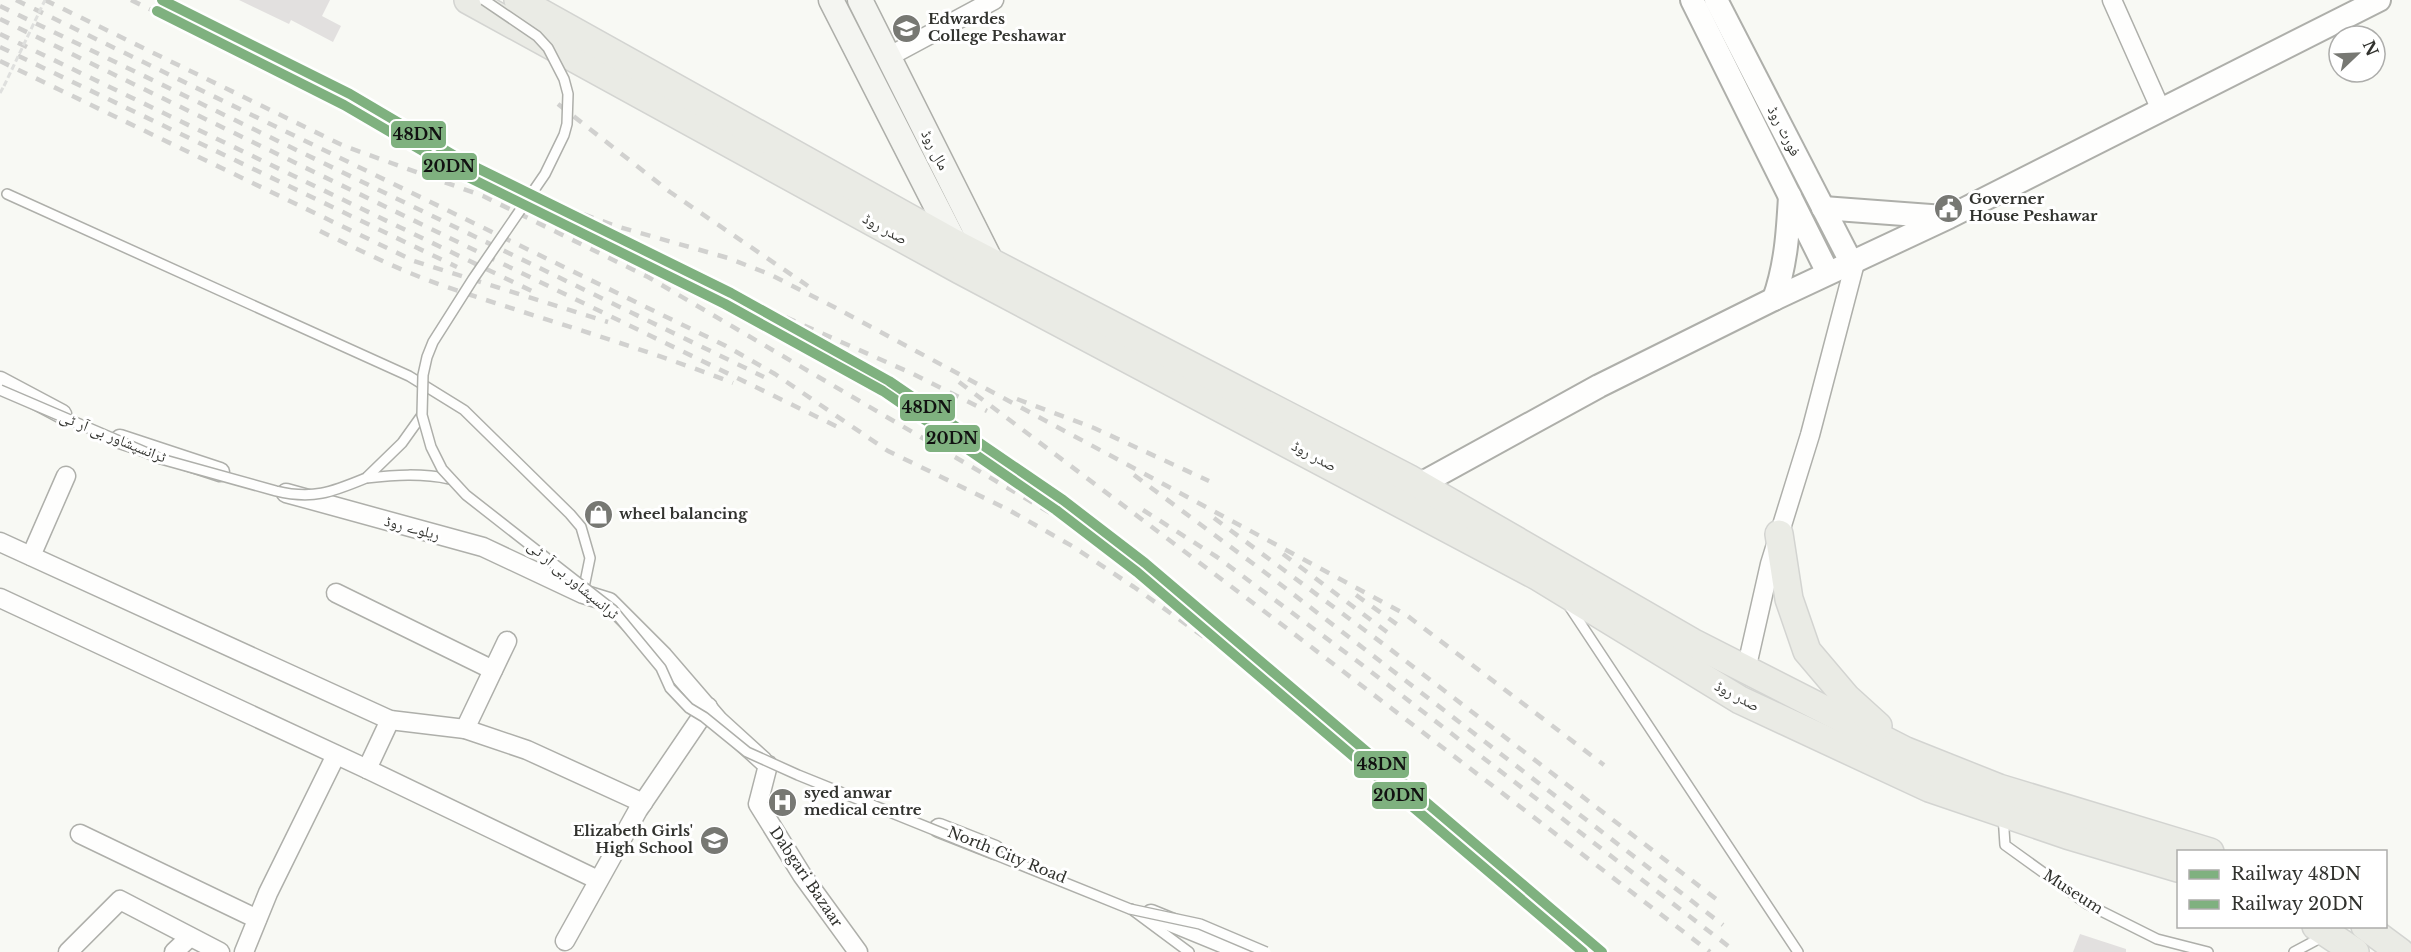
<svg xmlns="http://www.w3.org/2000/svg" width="2411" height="952" viewBox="0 0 2411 952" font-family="'Libre Baskerville','Noto Naskh Arabic',serif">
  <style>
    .building { fill: #e2e0df }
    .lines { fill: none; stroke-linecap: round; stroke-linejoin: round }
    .service-casing { stroke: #aeafaa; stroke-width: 12 }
    .minor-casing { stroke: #aeafaa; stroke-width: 21 }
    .tertiary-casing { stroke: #aeafaa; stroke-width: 26 }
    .secondary-casing { stroke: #aeafaa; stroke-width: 27 }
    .primary-casing { stroke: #d3d4d1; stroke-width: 30 }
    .path { stroke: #dfe0de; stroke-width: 3; stroke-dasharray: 6 3; stroke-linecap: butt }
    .service { stroke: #fefefd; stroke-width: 9 }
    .minor { stroke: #fefefd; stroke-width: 18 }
    .tertiary { stroke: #fefefd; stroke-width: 22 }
    .secondary { stroke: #f4f5f1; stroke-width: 24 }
    .primary { stroke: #eaebe5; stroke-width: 27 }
    .rail { stroke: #d1d1cf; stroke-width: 4.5; stroke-dasharray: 10 10; stroke-linecap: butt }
    .service-bridge-casing { stroke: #aeafaa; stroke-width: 12; stroke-linecap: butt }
    .path-bridge { stroke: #dfe0de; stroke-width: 3; stroke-dasharray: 6 3; stroke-linecap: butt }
    .service-bridge { stroke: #fefefd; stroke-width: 9 }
    .rail-1-casing { stroke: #fff; stroke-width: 15 }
    .rail-2-casing { stroke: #fff; stroke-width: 15 }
    .rail-1 { stroke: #7fb17f; stroke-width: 10 }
    .rail-2 { stroke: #7fb17f; stroke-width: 10 }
    .labels { text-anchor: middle; stroke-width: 6; stroke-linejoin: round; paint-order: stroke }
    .poi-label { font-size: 15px; font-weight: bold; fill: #31322e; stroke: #fff; text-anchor: start }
    .street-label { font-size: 15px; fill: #31322e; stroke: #fff }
    .line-badge { stroke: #fff; stroke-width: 2 }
    .pale-badge-label { font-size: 16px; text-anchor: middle; font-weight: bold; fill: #111 }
  </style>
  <rect width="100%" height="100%" fill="#f8f9f4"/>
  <g class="building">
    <polygon points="239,0 330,0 322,16 341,26 333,42 291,20 289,24"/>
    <polygon points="2080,934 2126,949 2126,952 2073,952"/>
  </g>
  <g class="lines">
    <defs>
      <g id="service">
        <polyline points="7,194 409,376 464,410 570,514 581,527 590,558 583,592"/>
        <path d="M366,478C395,475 421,473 450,479"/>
        <polyline points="366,478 402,443 422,415"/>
        <polyline points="1569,606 1798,952"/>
        <polyline points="2003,815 2005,845 2087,904 2157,939 2208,952"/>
        <polyline points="1131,909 1189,952"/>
        <polyline points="2294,952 2324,936"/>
      </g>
      <g id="minor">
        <polyline points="2112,0 2161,110"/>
        <polyline points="888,57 994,0"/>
        <polyline points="0,381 62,414"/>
        <polyline points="120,439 220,472"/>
        <polyline points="286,493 483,547 583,594 609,602 663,656 719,721 763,761"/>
        <polyline points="0,542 390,720 465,729 527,750 643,803"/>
        <polyline points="31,556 66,476"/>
        <polyline points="336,593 493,670"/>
        <polyline points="0,598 367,769 598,880"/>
        <polyline points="1746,670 1770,564 1810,435 1856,259"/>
        <polyline points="465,729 507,641"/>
        <polyline points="768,765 758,804 802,875 858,952"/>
        <polyline points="367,769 390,720"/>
        <polyline points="939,828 995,850"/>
        <polyline points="80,834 257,919"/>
        <polyline points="1151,914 1244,952"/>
        <polyline points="565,941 638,810 708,707"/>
        <polyline points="68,952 120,900 220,952"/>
        <polyline points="174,952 190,937"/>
        <polyline points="244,952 268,893 336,755"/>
      </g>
      <g id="tertiary">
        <polyline points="1692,0 1828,273"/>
        <polyline points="1716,0 1851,262"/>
        <polyline points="1823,208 1944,217"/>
        <path d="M1774,299C1786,265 1788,232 1790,196"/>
        <polyline points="1419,485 1599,386 1774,299 1949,217 2379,0"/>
      </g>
      <g id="secondary">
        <polyline points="831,0 958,249"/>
        <polyline points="860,0 996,271"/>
      </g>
      <g id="primary">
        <polyline points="468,0 960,270 1537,576 1740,700 1929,788 2067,835 2178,868"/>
        <polyline points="518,0 954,243 1408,478 1692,642 1906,751 1999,788 2210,852"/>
        <polyline points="1779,534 1789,599 1807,651 1846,697 1878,726"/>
        <polyline points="2316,926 2355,952"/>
        <polyline points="2365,926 2400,952"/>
      </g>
    </defs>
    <use href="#service" class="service-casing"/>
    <use href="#minor" class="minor-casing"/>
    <use href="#tertiary" class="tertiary-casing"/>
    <use href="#secondary" class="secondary-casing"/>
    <use href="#primary" class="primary-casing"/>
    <polyline class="path" points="0,93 4,86"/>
    <use href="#service" class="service"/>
    <use href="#minor" class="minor"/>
    <use href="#tertiary" class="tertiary"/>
    <use href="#secondary" class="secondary"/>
    <use href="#primary" class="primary"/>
    <g class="rail">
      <polyline points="16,0 726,346 775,374 888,451 1009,510 1072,546 1134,587 1373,758"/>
      <polyline points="45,0 344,146 483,196 648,277 1059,518"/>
      <polyline points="131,0 467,163"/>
      <polyline points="0,6 764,377"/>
      <polyline points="0,19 844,430"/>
      <polyline points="0,34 538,294"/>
      <polyline points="0,47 457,267"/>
      <polyline points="0,61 414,261 608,322"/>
      <polyline points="558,104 670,192 808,286"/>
      <polyline points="546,201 616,226 728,258 769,274 836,308 1405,614 1604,765"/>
      <polyline points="545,217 653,254"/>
      <path d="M320,231C361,251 401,271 444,286C541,319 638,346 733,383"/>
      <polyline points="731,293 911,373 987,411"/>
      <polyline points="959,382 1289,630 1710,952"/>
      <polyline points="1017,399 1094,428 1209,481"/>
      <polyline points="1134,475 1267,574 1723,925"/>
      <polyline points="1143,510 1217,557 1357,661 1736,952"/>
      <polyline points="1214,518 1390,649 1720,902"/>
      <polyline points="1283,554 1391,635"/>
      <polyline points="1356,595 1398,625"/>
    </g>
    <defs>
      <g id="service-bridge">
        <polyline points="484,0 537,36 548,48 564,79 568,94 567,124 564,135 545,174 473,279 433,342 427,357 423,375 422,415 431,447 442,469 466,495 613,610 661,668 670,688 689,708 704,717 747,752 798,775 1130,909 1200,924 1266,952"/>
        <path d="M0,390L161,459L276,491C313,500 332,492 366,478"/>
      </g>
    </defs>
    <use href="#service-bridge" class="service-bridge-casing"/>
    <polyline class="path-bridge" points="4,86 45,0"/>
    <use href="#service-bridge" class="service-bridge"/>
    <defs>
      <polyline id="rail-1" points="162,0 350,94 467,163 731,293 889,381 1063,500 1145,563 1602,952"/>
      <polyline id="rail-2" points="157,11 344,105 462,174 725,304 883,391 1056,510 1137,572 1583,952"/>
    </defs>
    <use href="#rail-1" class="rail-1-casing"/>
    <use href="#rail-2" class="rail-2-casing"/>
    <use href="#rail-1" class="rail-1"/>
    <use href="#rail-2" class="rail-2"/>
  </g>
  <defs>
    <symbol id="university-disc" viewBox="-11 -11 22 22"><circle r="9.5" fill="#777873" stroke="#fff"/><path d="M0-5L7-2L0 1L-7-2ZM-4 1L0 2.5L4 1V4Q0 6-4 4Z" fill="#fff"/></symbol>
    <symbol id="civic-disc" viewBox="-11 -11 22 22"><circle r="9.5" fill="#777873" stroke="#fff"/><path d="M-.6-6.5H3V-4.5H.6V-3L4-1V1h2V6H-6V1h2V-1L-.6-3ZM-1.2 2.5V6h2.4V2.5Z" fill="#fff"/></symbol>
    <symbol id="shop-disc" viewBox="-11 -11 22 22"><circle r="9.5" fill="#777873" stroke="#fff"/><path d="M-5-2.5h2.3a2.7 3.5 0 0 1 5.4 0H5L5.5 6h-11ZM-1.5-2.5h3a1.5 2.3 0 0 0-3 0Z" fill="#fff"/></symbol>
    <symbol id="hospital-disc" viewBox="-11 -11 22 22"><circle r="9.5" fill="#777873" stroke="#fff"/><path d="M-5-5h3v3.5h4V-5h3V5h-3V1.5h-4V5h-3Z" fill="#fff"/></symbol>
    <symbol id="school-disc" viewBox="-11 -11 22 22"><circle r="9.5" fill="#777873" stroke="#fff"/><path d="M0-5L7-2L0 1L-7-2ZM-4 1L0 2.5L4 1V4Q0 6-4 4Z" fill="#fff"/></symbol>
  </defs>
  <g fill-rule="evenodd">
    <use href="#university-disc" x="890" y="12" width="33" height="33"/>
    <use href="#civic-disc" x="1932" y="192" width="33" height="33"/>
    <use href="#shop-disc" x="582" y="498" width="33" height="33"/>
    <use href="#hospital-disc" x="766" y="786" width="33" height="33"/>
    <use href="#school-disc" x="698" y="824" width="33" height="33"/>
  </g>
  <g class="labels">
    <g class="poi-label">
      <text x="928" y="24">Edwardes<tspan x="928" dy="17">College Peshawar</tspan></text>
      <text x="1969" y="204">Governer<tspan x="1969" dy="17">House Peshawar</tspan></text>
      <text x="619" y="519">wheel balancing</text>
      <text x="804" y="798">syed anwar<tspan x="804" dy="17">medical centre</tspan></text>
      <text x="693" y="836" text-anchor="end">Elizabeth Girls'<tspan x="693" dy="17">High School</tspan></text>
    </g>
    <g class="street-label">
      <text transform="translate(1784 131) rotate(63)" y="5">فورٹ روڈ</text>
      <text transform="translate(935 150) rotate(63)" y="5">مال روڈ</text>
      <text transform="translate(885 229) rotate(29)" y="5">صدر روڈ</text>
      <text transform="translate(113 437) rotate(22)" y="5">ٹرانسپشاور بی آر ٹی</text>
      <text transform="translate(1314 456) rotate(28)" y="5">صدر روڈ</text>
      <text transform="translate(412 528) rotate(15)" y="5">ریلوے روڈ</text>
      <text transform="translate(573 580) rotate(40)" y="5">ٹرانسپشاور بی آر ٹی</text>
      <text transform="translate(1737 696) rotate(28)" y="5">صدر روڈ</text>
      <text transform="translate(1007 855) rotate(22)" y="5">North City Road</text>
      <text transform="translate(806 877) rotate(56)" y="5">Dabgari Bazaar</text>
      <text transform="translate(2073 892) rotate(33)" y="5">Museum</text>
    </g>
  </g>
  <g class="line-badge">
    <rect x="390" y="120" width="57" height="29" rx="6" fill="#7fb17f"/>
    <rect x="421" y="152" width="57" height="29" rx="6" fill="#7fb17f"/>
    <rect x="899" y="393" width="57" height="29" rx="6" fill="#7fb17f"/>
    <rect x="924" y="424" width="57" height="29" rx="6" fill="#7fb17f"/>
    <rect x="1353" y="750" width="57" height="29" rx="6" fill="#7fb17f"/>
    <rect x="1371" y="781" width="57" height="29" rx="6" fill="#7fb17f"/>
  </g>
  <g class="pale-badge-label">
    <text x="418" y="140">48DN</text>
    <text x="449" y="172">20DN</text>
    <text x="927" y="413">48DN</text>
    <text x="952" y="444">20DN</text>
    <text x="1382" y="770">48DN</text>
    <text x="1399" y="801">20DN</text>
  </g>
  <rect x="2177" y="850" width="210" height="78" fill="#ffffff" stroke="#adadab" stroke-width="1.5"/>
  <rect x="2189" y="870" width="30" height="9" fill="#7fb17f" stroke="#adadab" stroke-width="1.5"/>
  <text x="2231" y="880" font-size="18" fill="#31322e">Railway 48DN</text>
  <rect x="2189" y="900" width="30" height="9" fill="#7fb17f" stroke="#adadab" stroke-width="1.5"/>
  <text x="2231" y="910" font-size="18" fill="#31322e">Railway 20DN</text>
  <g transform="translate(2357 54) rotate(67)"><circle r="28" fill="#ffffff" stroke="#adadab" stroke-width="1.5"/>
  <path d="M0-4.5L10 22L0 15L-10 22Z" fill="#777873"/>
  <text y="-9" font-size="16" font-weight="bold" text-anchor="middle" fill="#31322e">N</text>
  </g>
</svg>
